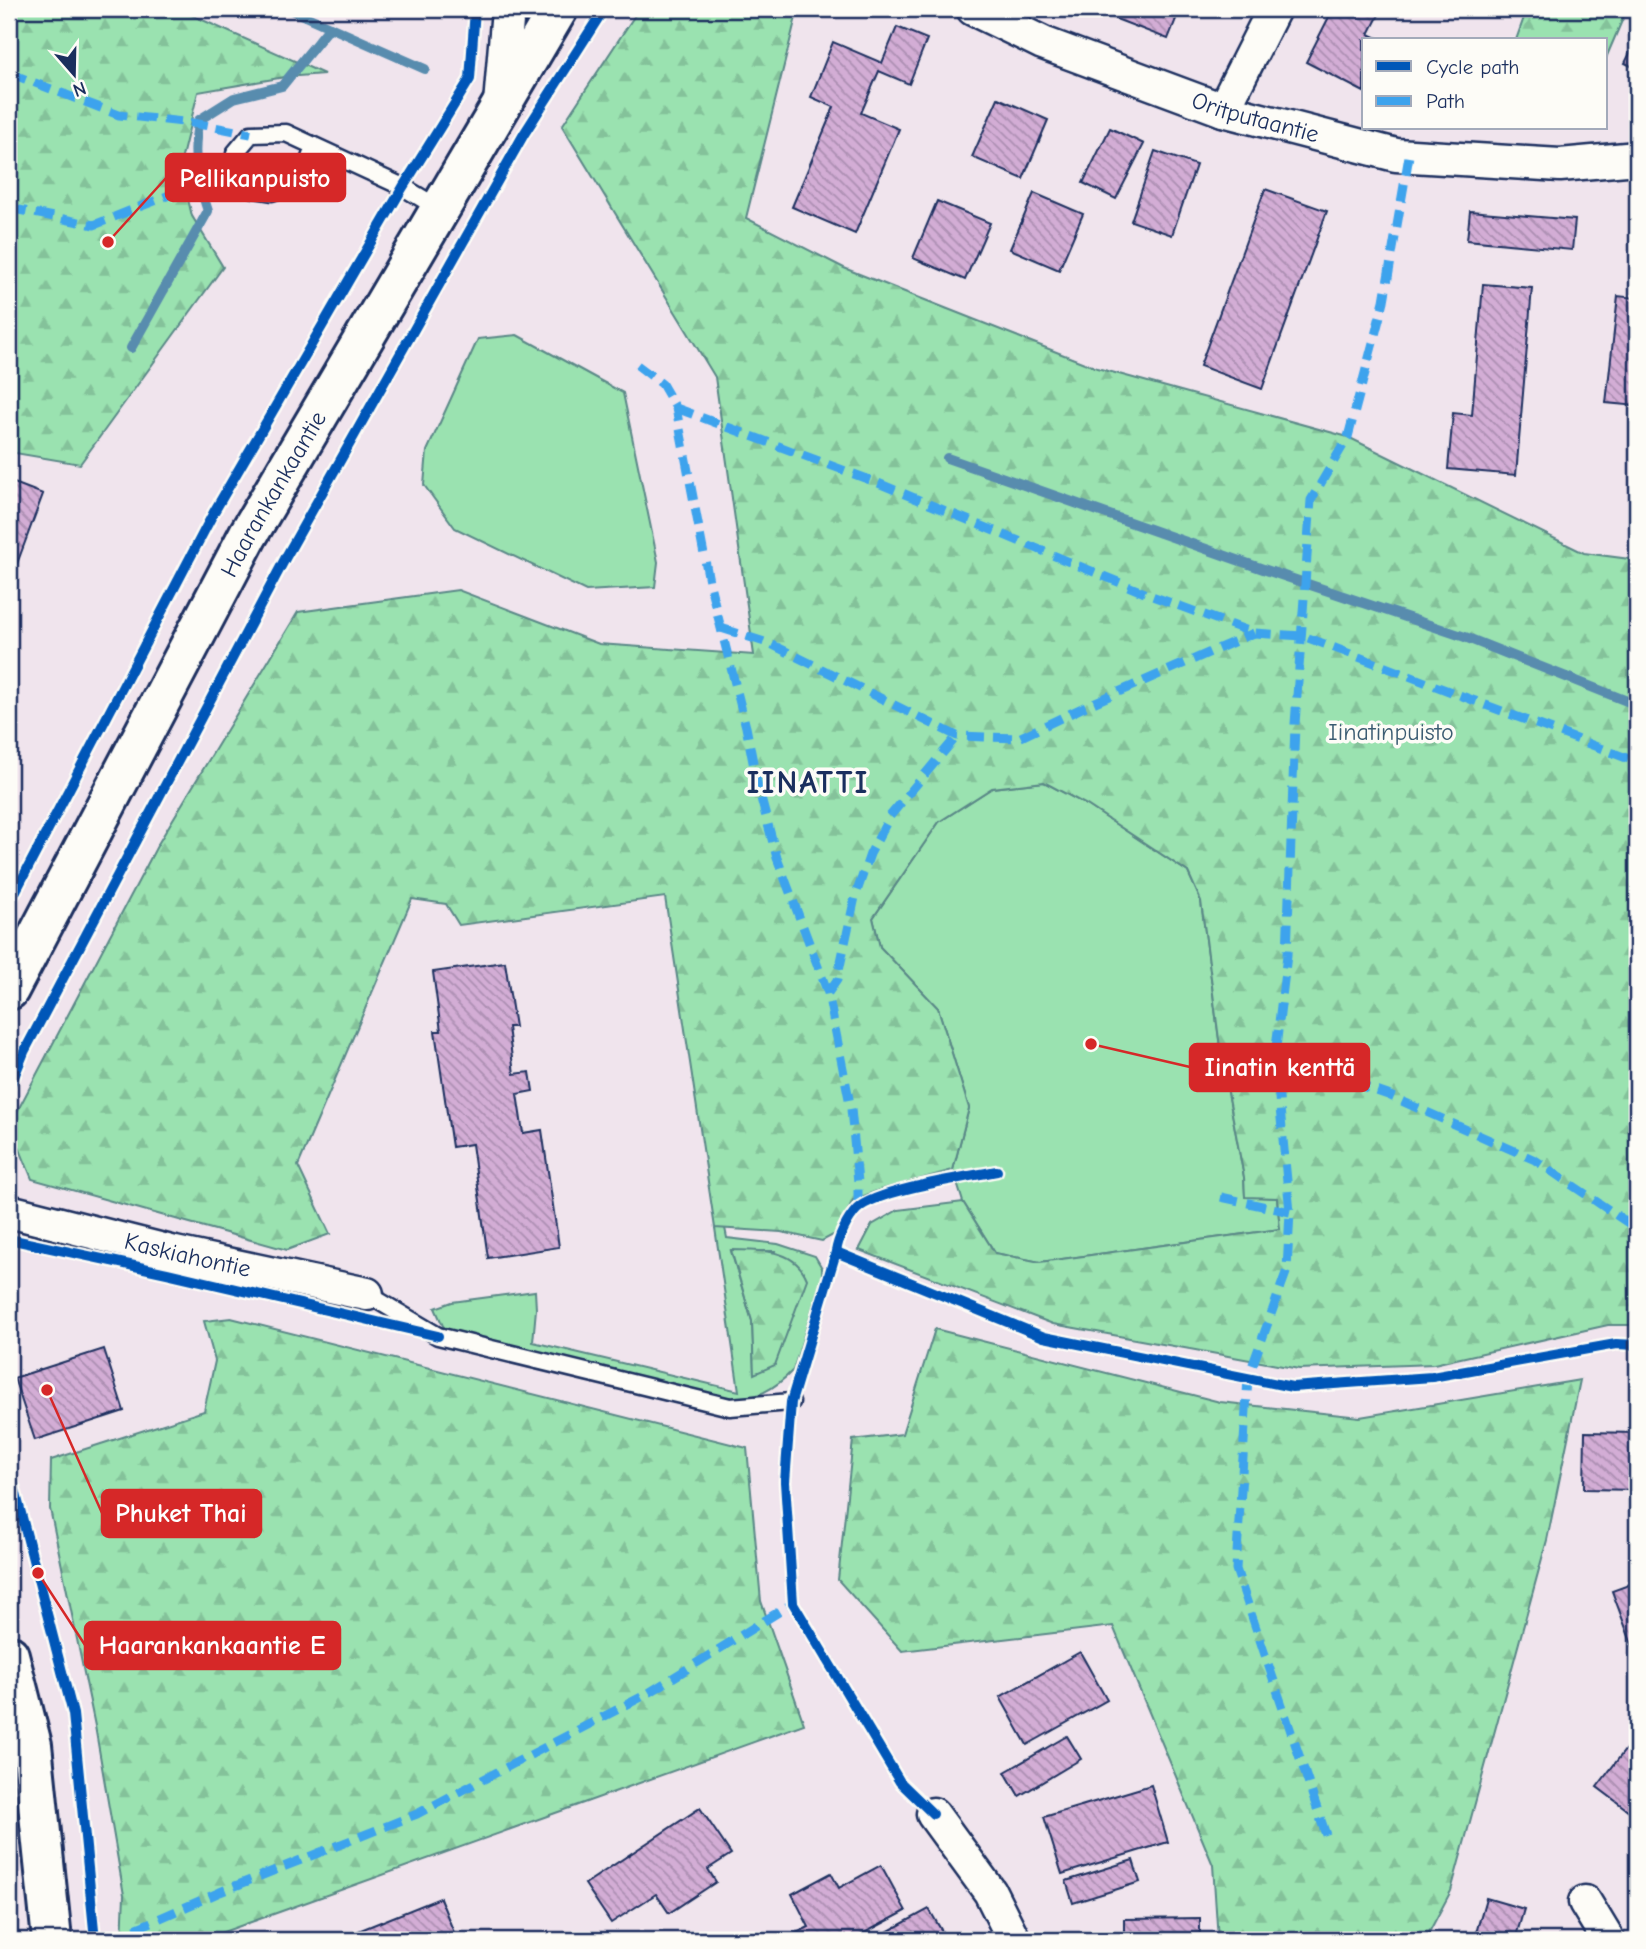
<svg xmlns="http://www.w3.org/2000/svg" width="1646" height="1949" viewBox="0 0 1646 1949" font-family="'Comic Neue',sans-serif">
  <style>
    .green { fill: #9ae2b0; stroke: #5a8887; stroke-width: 2; fill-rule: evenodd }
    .forest { fill: url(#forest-firs); stroke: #5a8887; stroke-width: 2 }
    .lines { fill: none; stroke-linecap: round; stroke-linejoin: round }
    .stream { stroke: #598cae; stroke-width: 10 }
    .building { fill: url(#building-back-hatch); stroke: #1b2f5e; stroke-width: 2 }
    .lane-casing { stroke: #1b2f5e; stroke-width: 21 }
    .street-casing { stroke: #1b2f5e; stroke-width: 37 }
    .secondary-casing { stroke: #1b2f5e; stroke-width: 44 }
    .lane { stroke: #fdfcf7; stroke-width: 16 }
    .street { stroke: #fdfcf7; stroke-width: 32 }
    .secondary { stroke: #fdfcf7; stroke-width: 38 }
    .quiet { stroke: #3da3ed; stroke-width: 9; stroke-dasharray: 18 9; stroke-linecap: butt }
    .cycleway-casing { stroke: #fdfcf7; stroke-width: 15 }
    .cycleway { stroke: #0057b8; stroke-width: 10 }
    .labels { text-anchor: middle; stroke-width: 7; stroke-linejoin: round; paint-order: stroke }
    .street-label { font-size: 24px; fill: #1b2f5e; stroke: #fdfcf7 }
    .park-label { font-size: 24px; fill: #3b5c72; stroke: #fdfcf7 }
    .district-label { font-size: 32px; font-weight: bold; letter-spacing: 2px; fill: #1b2f5e; stroke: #fdfcf7 }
    .leader { fill: none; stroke: #d62828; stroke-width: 2.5 }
    .callout-dot { fill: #d62828; stroke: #fdfcf7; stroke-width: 2.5 }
    .callout { fill: #d62828; stroke: #d62828; stroke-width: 2.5 }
    .callout-label { font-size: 26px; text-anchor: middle; font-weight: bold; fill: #fff }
  </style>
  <defs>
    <pattern id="forest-firs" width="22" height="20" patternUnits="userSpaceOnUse" patternTransform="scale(1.75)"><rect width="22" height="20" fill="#9ae2b0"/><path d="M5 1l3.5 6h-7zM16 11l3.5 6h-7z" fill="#84c29a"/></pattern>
    <pattern id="building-back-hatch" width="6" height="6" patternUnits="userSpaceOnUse" patternTransform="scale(1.75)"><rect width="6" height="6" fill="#d3add5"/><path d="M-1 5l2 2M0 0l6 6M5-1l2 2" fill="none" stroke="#aa8db0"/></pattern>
  </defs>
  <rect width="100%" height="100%" fill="#f0e4ed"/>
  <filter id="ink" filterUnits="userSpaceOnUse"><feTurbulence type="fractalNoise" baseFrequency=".0143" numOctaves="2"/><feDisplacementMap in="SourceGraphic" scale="14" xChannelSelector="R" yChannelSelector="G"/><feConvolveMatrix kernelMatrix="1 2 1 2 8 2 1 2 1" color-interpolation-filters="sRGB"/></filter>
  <g filter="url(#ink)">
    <g class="green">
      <polygon points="517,335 623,393 658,562 655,587 586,591 455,528 424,485 427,451 478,339"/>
      <polygon points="1044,782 1087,805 1188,872 1201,901 1221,1055 1244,1177 1245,1196 1277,1198 1280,1229 1040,1262 995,1253 963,1202 953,1170 969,1108 938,1008 880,947 873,918 939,822 992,788"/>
      <path d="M715,1228H725L727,1238L778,1244L815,1256L822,1268V1277L793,1370C774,1390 755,1400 728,1399L450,1333L443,1326L435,1308L452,1302L535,1291L536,1309L533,1342L739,1391ZM731,1251H775L754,1374L752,1321Z"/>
    </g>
    <g class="forest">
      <polygon points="9,9 178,9 324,74 285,77 198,92 180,165 192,216 223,267 80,464 9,452"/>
      <polygon points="639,9 798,9 746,218 844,268 1097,368 1348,437 1584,553 1637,560 1637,1325 1608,1325 1434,1364 1299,1369 1053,1324 859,1250 872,1225 898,1210 963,1202 995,1253 1040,1262 1280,1229 1277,1198 1245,1197 1244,1177 1221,1055 1201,901 1188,872 1087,805 1044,782 992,788 939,822 873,918 880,947 938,1008 969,1108 953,1170 879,1190 853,1200 835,1234 822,1241 781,1232 715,1228 665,897 459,925 446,904 412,899 298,1166 330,1234 287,1250 32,1179 10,1125 158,844 298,612 458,590 599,644 754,655 715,377 562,126"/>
      <polygon points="1527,9 1627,9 1606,58 1606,40 1516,40"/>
      <path d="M731,1250C760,1251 794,1247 807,1279L775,1365L754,1374L752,1321Z"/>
      <polygon points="231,1318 747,1448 761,1601 804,1724 201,1940 122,1940 124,1895 95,1726 50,1509 51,1460 204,1411 215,1361 204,1321"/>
      <polygon points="935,1329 1220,1402 1360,1417 1580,1380 1547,1540 1451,1891 1425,1940 1218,1940 1213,1865 1113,1626 902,1651 838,1580 853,1440 902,1434"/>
    </g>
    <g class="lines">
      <g class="stream">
        <polyline points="289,9 425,69"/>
        <path d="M131,348L208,211C197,178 191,155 199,120L234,98L282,86L330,27"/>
        <polyline points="947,458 1266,570 1465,637 1637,705"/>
      </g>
    </g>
    <g class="building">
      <polygon points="1090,9 1180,9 1168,39"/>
      <polygon points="1333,9 1382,9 1369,34 1382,40 1364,40 1364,92 1306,62"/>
      <polygon points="897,27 927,39 909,84 879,71 861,113 899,129 855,234 792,207 834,107 811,97 833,42 882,63"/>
      <polygon points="1637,39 1637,69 1625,63"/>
      <polygon points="998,98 1048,120 1023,179 972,157"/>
      <polygon points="1110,128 1144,144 1116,199 1083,183"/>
      <polygon points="1155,151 1196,165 1172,235 1131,221"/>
      <polygon points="1265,189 1327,211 1262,389 1200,366"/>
      <polygon points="1034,193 1083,214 1059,270 1010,249"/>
      <polygon points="937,201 990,223 965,280 913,258"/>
      <polygon points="1470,211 1575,220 1572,250 1467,240"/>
      <polygon points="1637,281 1637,406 1606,403 1618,296 1635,298"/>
      <polygon points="1483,284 1532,288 1516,475 1448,469 1453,413 1472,415"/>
      <polygon points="9,481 43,494 9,585"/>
      <polygon points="505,962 515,1027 508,1027 514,1074 530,1072 533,1091 517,1094 523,1133 542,1130 559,1247 488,1258 472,1144 452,1147 435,1031 441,1031 433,972"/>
      <polygon points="104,1349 124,1411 35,1440 14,1378"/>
      <polygon points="1585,1432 1637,1433 1637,1490 1584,1489"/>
      <polygon points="1637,1582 1637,1658 1612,1591"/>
      <polygon points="1080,1652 1107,1700 1027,1745 1000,1697"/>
      <polygon points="1067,1736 1081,1759 1019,1796 1005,1772"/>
      <polygon points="1629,1745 1637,1751 1637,1817 1597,1787"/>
      <polygon points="1151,1785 1168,1842 1062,1874 1044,1817"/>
      <polygon points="700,1808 731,1854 708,1869 716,1882 669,1913 656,1894 611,1923 585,1884"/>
      <polygon points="1133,1860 1140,1882 1073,1903 1066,1881"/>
      <polygon points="881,1865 906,1911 855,1938 856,1940 792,1940 790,1936 809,1927 792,1894 831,1873 839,1888"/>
      <polygon points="440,1898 457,1940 336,1940"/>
      <polygon points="1486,1898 1524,1909 1515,1940 1474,1940"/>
      <polygon points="929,1909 947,1940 886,1940 883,1934"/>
      <polygon points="1200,1918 1200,1940 1124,1940 1124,1919"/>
    </g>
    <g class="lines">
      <defs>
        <g id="lane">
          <polyline points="314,146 309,162 296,183 272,192 254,189 237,171 235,153 251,134 286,133 403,187 440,209"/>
          <polyline points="367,1294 438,1336 730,1407 791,1402"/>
        </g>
        <g id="street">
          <path id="s1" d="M973,9L1043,43L1223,110L1396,155L1560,165L1637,158"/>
          <polyline points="500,104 508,9"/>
          <polyline points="1223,110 1274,9"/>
          <path id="s2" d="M9,1211L175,1253L367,1294"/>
          <polyline points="933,1814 990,1892 1014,1940"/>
          <polyline points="1585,1902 1608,1940"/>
        </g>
        <g id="secondary">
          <path id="s3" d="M9,990L248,535L558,9"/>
          <polyline points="9,1655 32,1745 52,1940"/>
        </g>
      </defs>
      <use href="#lane" class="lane-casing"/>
      <use href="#street" class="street-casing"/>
      <use href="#secondary" class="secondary-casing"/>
      <use href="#lane" class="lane"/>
      <use href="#street" class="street"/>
      <use href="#secondary" class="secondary"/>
      <g class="quiet">
        <polyline points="9,73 119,115 193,123 251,134"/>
        <polyline points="9,208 94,225 177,192 237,171"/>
        <polyline points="637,365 662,384 676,408 709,581 746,727 758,787 777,858 828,993 851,1109 858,1182 858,1209"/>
        <polyline points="676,408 878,483 1152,596 1254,633 1303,636 1637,762"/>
        <polyline points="721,628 771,644 957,736 1019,738 1084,707 1254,633"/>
        <polyline points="828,993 837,980 855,897 870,854 890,816 957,736"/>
        <polyline points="1275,1056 1388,1095 1535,1160 1637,1229"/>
        <polyline points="1221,1197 1290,1212"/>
        <polyline points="1326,1835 1236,1569 1248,1378 1287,1270 1290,1212 1275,1056 1287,955 1295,724 1311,500 1348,437 1384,301 1409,156"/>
        <polyline points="110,1940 220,1892 417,1814 647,1694 793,1603"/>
      </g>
      <defs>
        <g id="cycleway">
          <polyline points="9,904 214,512 403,187 470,79 475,9"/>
          <polyline points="9,1089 24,1052 287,555 524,134 604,9"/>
          <polyline points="9,1239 167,1273 438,1336"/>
          <path d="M836,1252C838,1238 847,1220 857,1209C877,1190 966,1177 997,1171"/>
          <polyline points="9,1467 73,1714 95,1940"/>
          <polyline points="933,1814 900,1782 793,1603 785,1482 791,1402 836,1252 1044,1337 1292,1387 1432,1377 1616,1344 1637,1345"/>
        </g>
      </defs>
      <use href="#cycleway" class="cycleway-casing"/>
      <use href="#cycleway" class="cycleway"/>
    </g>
  </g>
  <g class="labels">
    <g class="street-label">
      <text dy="8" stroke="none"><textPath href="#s1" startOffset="303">Oritputaantie</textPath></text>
      <text dy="8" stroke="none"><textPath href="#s3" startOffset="562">Haarankankaantie</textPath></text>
      <text dy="8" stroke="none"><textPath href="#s2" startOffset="184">Kaskiahontie</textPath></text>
    </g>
    <g class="park-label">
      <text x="1391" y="740">Iinatinpuisto</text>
    </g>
    <g class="district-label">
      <text x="808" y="793">IINATTI</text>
    </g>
  </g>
  <path class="leader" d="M108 242L166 178M1091 1044L1190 1067M47 1390L102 1513M38 1573L85 1645"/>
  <g class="callout-dot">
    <circle cx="108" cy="242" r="7"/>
    <circle cx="1091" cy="1044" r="7"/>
    <circle cx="47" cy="1390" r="7"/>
    <circle cx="38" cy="1573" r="7"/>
  </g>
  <g class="callout">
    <rect x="166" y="154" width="179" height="47" rx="7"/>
    <rect x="1190" y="1044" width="179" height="47" rx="7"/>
    <rect x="102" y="1490" width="159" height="47" rx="7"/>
    <rect x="85" y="1622" width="255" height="47" rx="7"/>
  </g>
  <g class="callout-label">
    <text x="255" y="187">Pellikanpuisto</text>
    <text x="1280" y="1076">Iinatin kenttä</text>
    <text x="181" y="1522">Phuket Thai</text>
    <text x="212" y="1654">Haarankankaantie E</text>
  </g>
  <rect width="1646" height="1949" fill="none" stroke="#fdfcf7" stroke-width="35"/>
  <rect x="18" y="18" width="1611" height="1914" fill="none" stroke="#1b2f5e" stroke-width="2.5" filter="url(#ink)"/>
  <rect x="1362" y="38" width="245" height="91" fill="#fdfcf7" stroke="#a3aaba" stroke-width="2"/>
  <rect x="1376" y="61" width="35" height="10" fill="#0057b8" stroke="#a3aaba" stroke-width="2"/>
  <text x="1426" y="74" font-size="21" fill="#1b2f5e">Cycle path</text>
  <rect x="1376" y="96" width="35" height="10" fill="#3da3ed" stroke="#a3aaba" stroke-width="2"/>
  <text x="1426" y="108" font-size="21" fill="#1b2f5e">Path</text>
  <g transform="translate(74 74) rotate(160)" stroke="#fdfcf7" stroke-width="5" paint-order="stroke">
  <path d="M0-5L12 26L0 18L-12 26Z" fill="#1b2f5e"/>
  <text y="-10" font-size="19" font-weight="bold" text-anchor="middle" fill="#1b2f5e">N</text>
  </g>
</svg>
